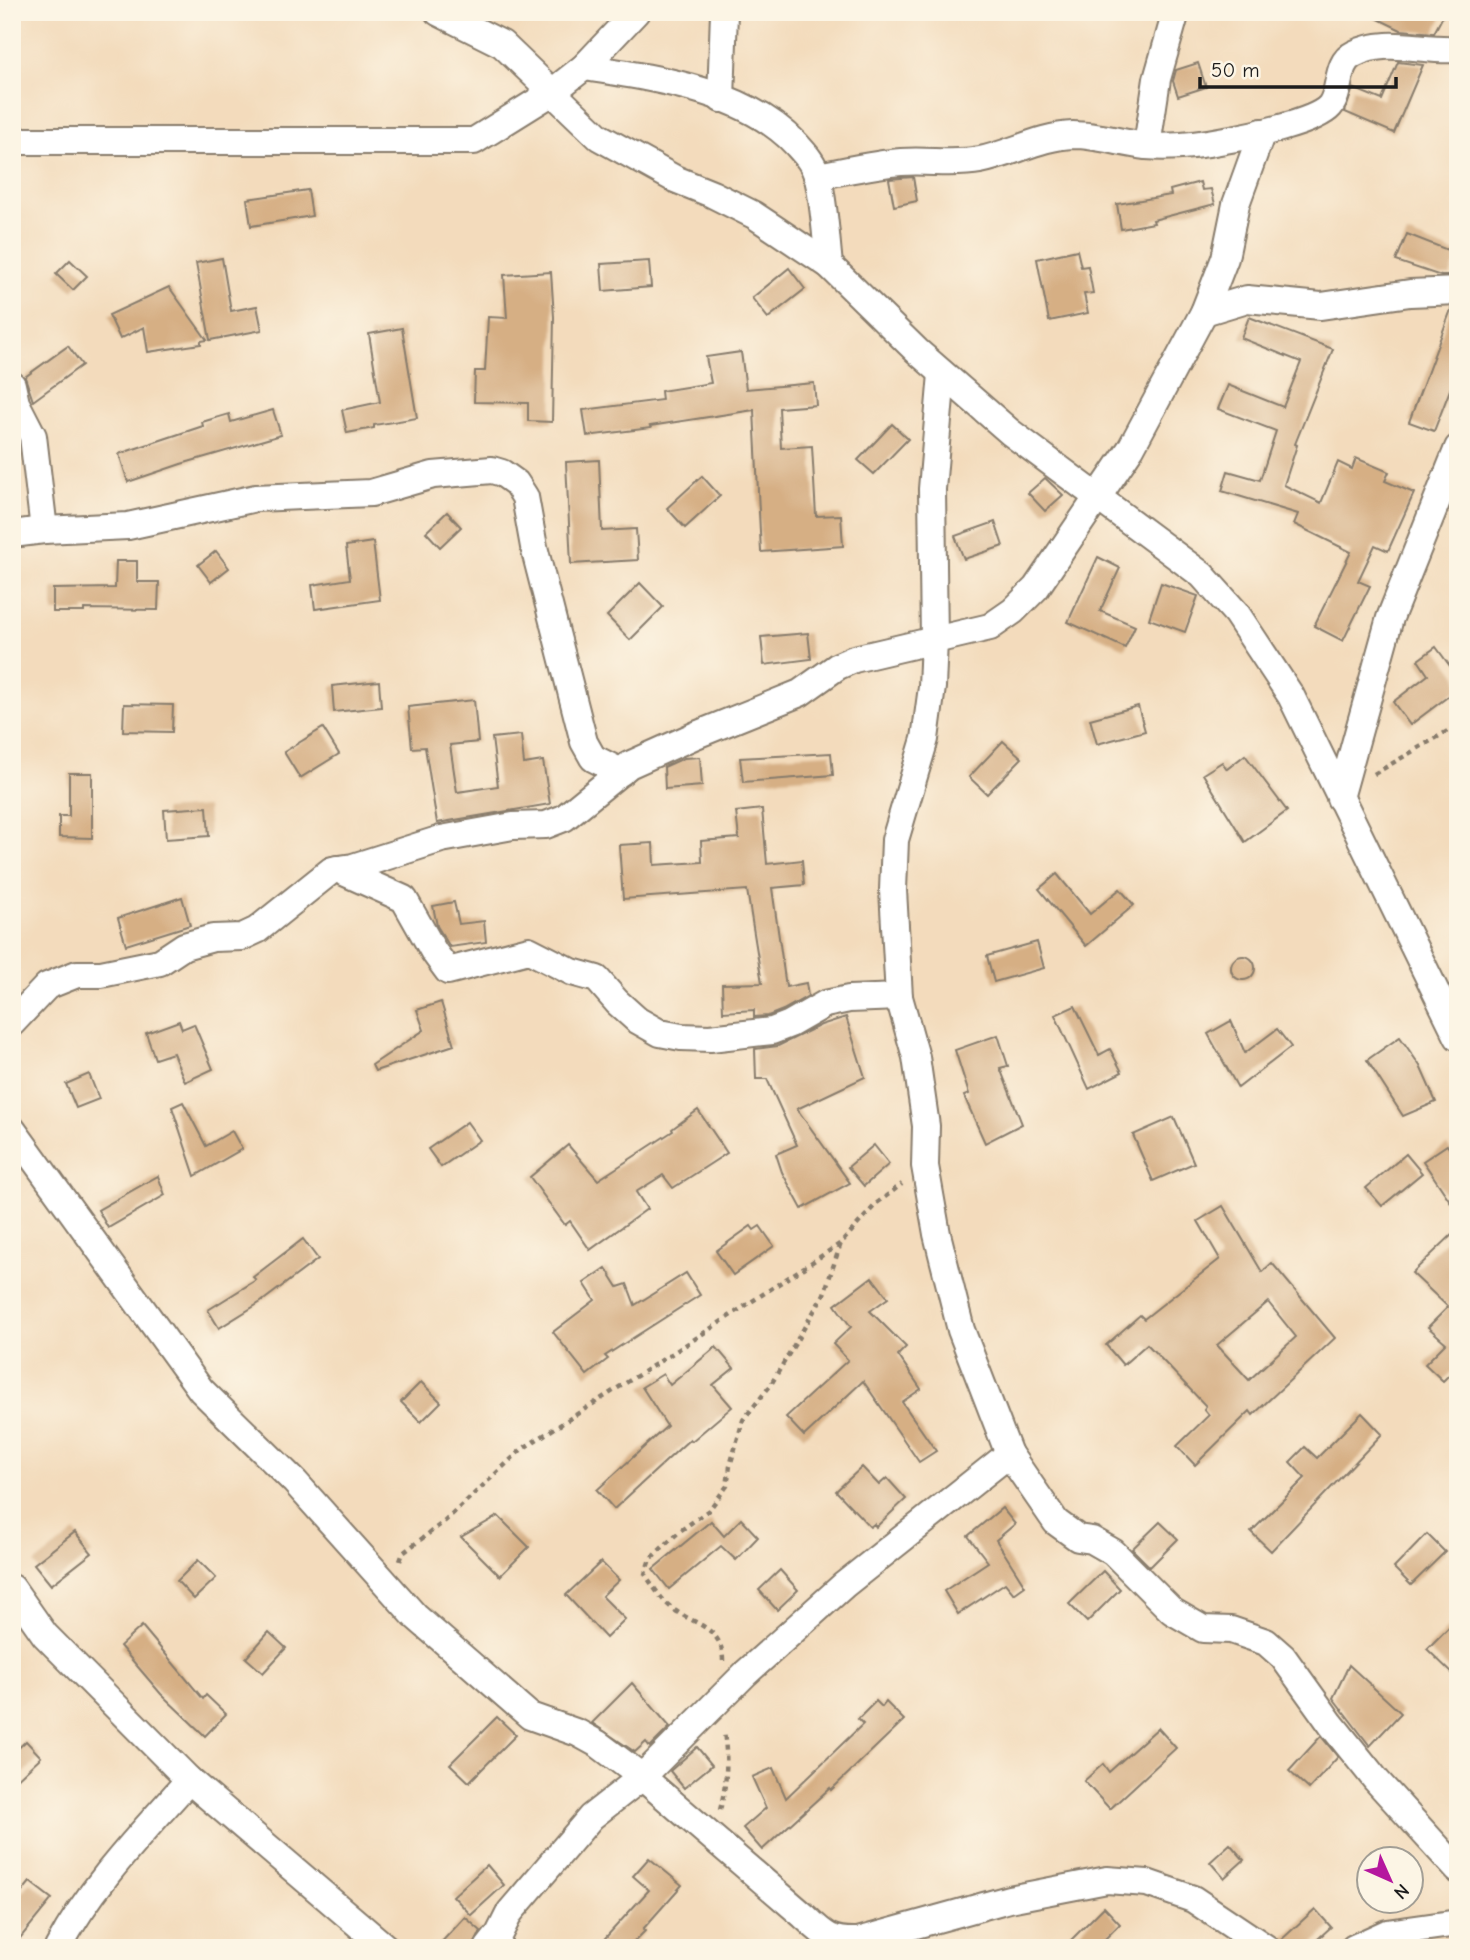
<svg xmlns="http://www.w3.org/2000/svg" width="1470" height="1960" viewBox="0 0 1470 1960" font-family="'Comic Neue',sans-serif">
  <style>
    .building { fill: #d6af84; fill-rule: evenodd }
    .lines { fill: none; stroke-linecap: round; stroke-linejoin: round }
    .minor-casing { stroke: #887c6c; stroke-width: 30 }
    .path { stroke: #887c6c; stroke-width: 4.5; stroke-dasharray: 5 5; stroke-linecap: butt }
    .minor { stroke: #fff; stroke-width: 26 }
  </style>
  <rect width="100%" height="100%" fill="#fcf5e5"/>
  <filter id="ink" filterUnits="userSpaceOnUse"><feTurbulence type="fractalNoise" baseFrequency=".0143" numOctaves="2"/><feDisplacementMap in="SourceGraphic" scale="14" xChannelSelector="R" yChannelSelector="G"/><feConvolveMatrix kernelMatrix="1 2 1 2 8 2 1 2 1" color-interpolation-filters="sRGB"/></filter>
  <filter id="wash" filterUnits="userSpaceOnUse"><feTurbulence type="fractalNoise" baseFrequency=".00686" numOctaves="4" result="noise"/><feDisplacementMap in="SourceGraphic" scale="28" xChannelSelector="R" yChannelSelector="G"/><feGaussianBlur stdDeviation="1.57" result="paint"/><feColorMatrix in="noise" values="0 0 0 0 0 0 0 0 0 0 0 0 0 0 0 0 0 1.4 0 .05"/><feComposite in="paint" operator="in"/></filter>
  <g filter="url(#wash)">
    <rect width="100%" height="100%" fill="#f3dbbc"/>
    <g id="blocks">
      <g class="building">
        <polygon points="1364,12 1445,12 1434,33 1401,30"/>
        <polygon points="1398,62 1423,65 1394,133 1345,112 1353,88 1382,100"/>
        <polygon points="1198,63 1206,87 1178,96 1173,81 1176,70"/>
        <polygon points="913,177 917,201 894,206 889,179"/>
        <polygon points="1200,182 1202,190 1211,189 1215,204 1153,220 1154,223 1121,229 1117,204 1171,195 1170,190"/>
        <polygon points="308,190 312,216 251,226 247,199"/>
        <polygon points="1407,234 1458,254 1450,276 1441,276 1396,261"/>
        <polygon points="1077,250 1081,267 1088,266 1093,293 1084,294 1088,313 1049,321 1037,259"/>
        <polygon points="222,258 231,311 257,306 262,330 210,340 196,263"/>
        <polygon points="70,260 87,276 73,290 56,274"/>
        <polygon points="649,261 651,287 603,291 601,264"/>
        <polygon points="789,268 805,289 768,318 752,298"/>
        <polygon points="551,272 554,317 552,422 528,421 528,403 474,402 475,371 485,371 488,317 507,318 504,275"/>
        <polygon points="169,287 207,340 201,341 201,344 148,352 144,327 120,339 109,315"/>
        <polygon points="1452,307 1458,307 1458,369 1434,431 1409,422"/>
        <polygon points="1249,317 1333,349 1295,444 1297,445 1284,485 1321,503 1338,462 1352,469 1356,458 1389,472 1385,481 1414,493 1388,551 1375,545 1358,581 1370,586 1343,641 1314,626 1351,552 1294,524 1298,514 1222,491 1228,471 1260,480 1276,431 1218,409 1228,385 1283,407 1301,362 1241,338"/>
        <polygon points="402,328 417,418 374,425 374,428 347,433 342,410 380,402 369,334"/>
        <polygon points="68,346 82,365 33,401 25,377"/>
        <polygon points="741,352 746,389 814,383 816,405 779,408 781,448 812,446 816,516 841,515 843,546 761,552 754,410 650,426 651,428 587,436 583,410 662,400 661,391 711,383 706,357"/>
        <polygon points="273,410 281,435 181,464 128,482 119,454 203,426 202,422 229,414 231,422"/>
        <polygon points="892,424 908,439 874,474 858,460"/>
        <polygon points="599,460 602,531 636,529 638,560 571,564 566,462"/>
        <polygon points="702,476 720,496 685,528 667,508"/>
        <polygon points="1045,478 1063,495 1045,511 1028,493"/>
        <polygon points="447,512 461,527 440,547 426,532"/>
        <polygon points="995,522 1003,546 964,559 955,536"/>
        <polygon points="373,542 380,600 315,609 312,585 350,579 346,546"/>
        <polygon points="216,551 229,568 211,582 198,565"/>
        <polygon points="1098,557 1120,568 1100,611 1135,626 1125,648 1068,622"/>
        <polygon points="116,561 137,561 137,582 159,582 158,610 84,609 84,612 53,612 53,589 115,588"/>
        <polygon points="640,583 663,607 630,640 607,616"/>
        <polygon points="1161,583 1198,596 1185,632 1149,619"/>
        <polygon points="808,633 811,659 764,665 761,637"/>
        <polygon points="1436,647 1458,677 1458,689 1410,725 1393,702 1428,675 1418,660"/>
        <polygon points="379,681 381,707 334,712 332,686"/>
        <polygon points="474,700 478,742 450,745 457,792 498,786 492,738 521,735 524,764 543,761 550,804 437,823 425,747 412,748 408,707"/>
        <polygon points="124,704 173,705 172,732 123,731"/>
        <polygon points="1138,706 1145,731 1097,744 1090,719"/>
        <polygon points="323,728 339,754 300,778 284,752"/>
        <polygon points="1003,741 1022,758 987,794 969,777"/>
        <polygon points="831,753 833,775 743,782 740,758"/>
        <polygon points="1245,755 1287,811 1245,842 1203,774 1222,762 1227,769"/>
        <polygon points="700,757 702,786 665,789 664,767 684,758"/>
        <polygon points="69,773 92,773 92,838 59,837 59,816 69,816"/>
        <polygon points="207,807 209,836 166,839 164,810"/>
        <polygon points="762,809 767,864 802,860 804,885 772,888 786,987 806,983 808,996 783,1010 768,1016 754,1017 754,1010 723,1012 722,984 762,983 747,890 623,899 619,845 653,843 654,865 702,862 701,841 739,838 736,812"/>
        <polygon points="1057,874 1090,914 1120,889 1134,905 1086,946 1039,889"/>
        <polygon points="182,897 190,925 126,945 118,918"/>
        <polygon points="454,902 459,924 484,921 486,942 450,947 437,926 433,906"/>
        <polygon points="1037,942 1044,968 994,982 987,956"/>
        <circle cx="1243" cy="968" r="12"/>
        <polygon points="441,1002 454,1045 375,1071 372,1065 424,1030 417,1010"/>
        <polygon points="1075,1006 1099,1055 1110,1049 1122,1072 1089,1089 1055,1015"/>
        <polygon points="846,1017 865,1077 797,1109 850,1183 802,1209 782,1172 776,1154 797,1145 767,1079 756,1079 755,1049 778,1046 821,1025"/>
        <polygon points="179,1021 182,1029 194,1024 213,1069 185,1082 173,1053 155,1059 146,1033"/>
        <polygon points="1231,1021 1245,1053 1277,1029 1291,1047 1238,1088 1208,1034"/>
        <polygon points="998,1035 1008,1066 1000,1068 1022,1124 985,1143 964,1096 969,1094 955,1050"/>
        <polygon points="1400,1037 1420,1066 1436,1102 1403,1116 1367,1060"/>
        <polygon points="89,1074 99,1099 76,1108 66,1084"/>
        <polygon points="183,1102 206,1146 232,1131 242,1149 195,1176 172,1107"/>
        <polygon points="698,1110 727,1153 673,1188 663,1175 636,1192 647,1209 590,1250 570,1221 565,1225 530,1177 568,1145 598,1180 673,1131 672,1129"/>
        <polygon points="1174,1117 1194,1163 1153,1181 1133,1135"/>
        <polygon points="467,1122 480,1140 441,1167 428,1149"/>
        <polygon points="874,1145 889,1164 864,1186 848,1167"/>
        <polygon points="1447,1145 1458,1161 1458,1213 1423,1161"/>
        <polygon points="1406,1154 1422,1173 1382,1206 1366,1188"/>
        <polygon points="158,1176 165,1195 108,1228 98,1210"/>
        <path d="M1223,1206L1262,1272L1272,1263L1335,1338L1253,1415L1250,1411L1195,1465L1177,1446L1209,1415L1204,1409L1206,1406L1147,1344L1123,1365L1106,1345L1140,1315L1144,1319L1220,1259L1198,1221ZM1268,1302L1296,1337L1249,1380L1217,1345Z"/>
        <polygon points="751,1226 754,1230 760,1226 774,1246 733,1275 716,1251"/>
        <polygon points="1458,1229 1458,1366 1443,1381 1425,1364 1446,1343 1428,1327 1448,1307 1412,1273"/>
        <polygon points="303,1239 318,1259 261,1302 219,1328 208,1310 256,1280 253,1277"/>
        <polygon points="606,1268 618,1287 627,1284 635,1305 686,1273 700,1295 605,1356 608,1359 587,1375 553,1332 595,1300 584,1283"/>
        <polygon points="872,1277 888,1298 870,1311 906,1347 898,1355 921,1389 902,1402 936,1451 919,1462 863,1381 804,1436 786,1417 848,1360 833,1344 851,1327 835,1305"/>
        <polygon points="716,1347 734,1368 713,1385 732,1407 692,1441 690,1439 614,1509 597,1490 667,1426 642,1387 663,1374 670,1385"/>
        <polygon points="421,1382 441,1402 421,1422 401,1402"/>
        <polygon points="1362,1413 1382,1434 1271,1551 1251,1532 1305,1478 1290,1462 1305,1447 1317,1458"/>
        <polygon points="862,1467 879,1485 887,1478 906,1499 876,1527 874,1524 870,1527 836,1491"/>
        <polygon points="1002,1508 1015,1524 996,1540 1025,1586 1014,1594 1005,1583 958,1614 944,1591 988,1562 968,1536"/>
        <polygon points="498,1516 529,1547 500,1576 461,1537"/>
        <polygon points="741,1519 758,1537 736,1560 721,1546 669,1589 653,1569 711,1521 724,1536"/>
        <polygon points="1160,1522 1178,1539 1150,1567 1132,1549"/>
        <polygon points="75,1532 92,1553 51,1585 34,1564"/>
        <polygon points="1427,1534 1445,1552 1411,1585 1394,1568"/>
        <polygon points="198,1560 216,1578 194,1599 177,1581"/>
        <polygon points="601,1562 619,1580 602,1596 625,1619 606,1638 566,1595"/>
        <polygon points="780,1570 798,1590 777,1610 759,1590"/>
        <polygon points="1103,1571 1120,1589 1087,1622 1069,1604"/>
        <polygon points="1458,1618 1458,1679 1427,1649"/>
        <polygon points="142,1626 203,1699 206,1695 226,1714 205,1736 161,1694 120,1646"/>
        <polygon points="269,1632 286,1648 263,1673 246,1658"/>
        <polygon points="1349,1665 1401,1713 1370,1746 1333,1698"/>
        <polygon points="632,1683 670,1727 650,1747 646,1742 635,1752 592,1723"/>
        <polygon points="876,1701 882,1707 886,1702 904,1720 831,1790 830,1788 762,1850 743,1828 766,1808 752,1777 773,1768 786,1798 863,1724 858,1719"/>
        <polygon points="497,1717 516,1735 469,1782 450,1764"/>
        <polygon points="1158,1728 1176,1748 1110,1809 1084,1781 1103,1764 1109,1772"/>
        <polygon points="1321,1736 1338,1757 1309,1789 1289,1771"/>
        <polygon points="26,1741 41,1757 12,1784 12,1754"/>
        <polygon points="697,1747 712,1765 684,1788 670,1771"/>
        <polygon points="1230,1844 1244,1860 1224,1878 1210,1862"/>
        <polygon points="649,1858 682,1885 643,1929 645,1931 628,1948 596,1948 649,1890 633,1876"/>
        <polygon points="487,1865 504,1885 471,1915 453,1896"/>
        <polygon points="30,1882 52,1899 12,1948 12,1904"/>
        <polygon points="1104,1907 1120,1924 1096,1948 1063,1948"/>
        <polygon points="1315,1909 1331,1927 1308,1948 1282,1948 1280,1941"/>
        <polygon points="465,1917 481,1931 473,1948 436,1948"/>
      </g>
    </g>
  </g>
  <g filter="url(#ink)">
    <use href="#blocks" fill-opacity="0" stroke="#887c6c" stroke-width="2"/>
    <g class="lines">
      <defs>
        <g id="minor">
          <polyline points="438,12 502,44 599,137 675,179 712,194 754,215 829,265 917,351 1010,432 1202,575 1236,613 1291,696 1458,1037"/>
          <path d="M584,67C654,78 745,90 796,144C805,154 813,162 817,175C824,198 826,239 829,265"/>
          <polyline points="721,99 724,12"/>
          <polyline points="12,141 474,141 551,93 584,67 636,12"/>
          <polyline points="1147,146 1157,79 1176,12"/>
          <path d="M817,176C845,171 873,164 901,162C928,160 954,165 980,160C1011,154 1041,136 1073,135C1098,135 1121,143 1146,146C1171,148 1200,145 1225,140C1249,136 1315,123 1330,106C1342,91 1335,63 1354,54C1388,37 1422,52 1458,49"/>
          <polyline points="1204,312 1247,299 1321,306 1410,293 1458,291"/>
          <polyline points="12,385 16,403 33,436 44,530"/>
          <polyline points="12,534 44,530 128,526 256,498 371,493 433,475 492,470 502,473 516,483 525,497 534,547 584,742 593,758 621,772"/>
          <polyline points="1340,798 1390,618 1458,448"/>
          <polyline points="337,869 404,899 434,952 448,971 529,950 572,972 597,979 617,1002 637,1020 660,1033 681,1037 710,1038 772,1031 790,1024 825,1004 849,999 899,997"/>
          <polyline points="12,1023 47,986 77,974 101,974 160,962 184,946 213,938 242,937 257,930 332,870 353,867 441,839 513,826 546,825 564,818 629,765 696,735 800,693 838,666 854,659 990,627 1013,611 1036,588 1131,448 1204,312 1225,258 1236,204 1262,132"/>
          <path d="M12,1129L201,1390L295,1482L415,1616L530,1716L578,1733L598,1744L642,1777L804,1916C824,1935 830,1942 858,1941L1009,1899L1107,1880L1147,1883L1193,1899L1266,1948"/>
          <polyline points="1009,1454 1056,1522 1078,1538 1092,1540 1113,1552 1172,1611 1203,1629 1231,1630 1266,1642 1283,1657 1331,1724 1376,1780 1458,1870"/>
          <polyline points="12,1588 45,1635 189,1780 386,1948"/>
          <path d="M58,1948C91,1885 142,1833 189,1780"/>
          <polyline points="488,1948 499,1934 510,1912 591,1817 642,1777 746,1673 844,1585 1009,1454 961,1330 937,1234 925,1166 926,1126 916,1057 899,997 893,890 895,840 925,739 932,687 934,640 932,489 942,374"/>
          <polyline points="1354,1948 1387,1933 1458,1923"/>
        </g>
      </defs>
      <use href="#minor" class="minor-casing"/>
      <g class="path">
        <polyline points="1374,774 1458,725"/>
        <polyline points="400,1561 403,1553 445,1521 522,1449 687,1344 841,1243 877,1203 902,1184"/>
        <path d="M723,1661C723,1627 695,1625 673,1609C661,1600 653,1586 645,1574L650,1559L680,1531L709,1510L727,1486L730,1466L743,1420L770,1386L824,1294L841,1243"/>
        <path d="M720,1810C727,1783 728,1759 724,1732"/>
      </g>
      <use href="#minor" class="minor"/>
    </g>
  </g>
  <rect width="1470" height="1960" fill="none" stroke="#fcf5e5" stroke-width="42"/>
  <g transform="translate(1390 1880) rotate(135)"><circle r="33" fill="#fcf5e5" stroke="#a29e95" stroke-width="2"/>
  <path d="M0-5L12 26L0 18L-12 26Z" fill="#b5179e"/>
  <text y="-10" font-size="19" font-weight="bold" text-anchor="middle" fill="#1c1c1c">N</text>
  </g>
  <path d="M1200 77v10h196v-10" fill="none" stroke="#1c1c1c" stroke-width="3.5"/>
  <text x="1211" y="77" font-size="21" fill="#1c1c1c" stroke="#fcf5e5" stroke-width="5" paint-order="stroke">50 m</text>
</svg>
